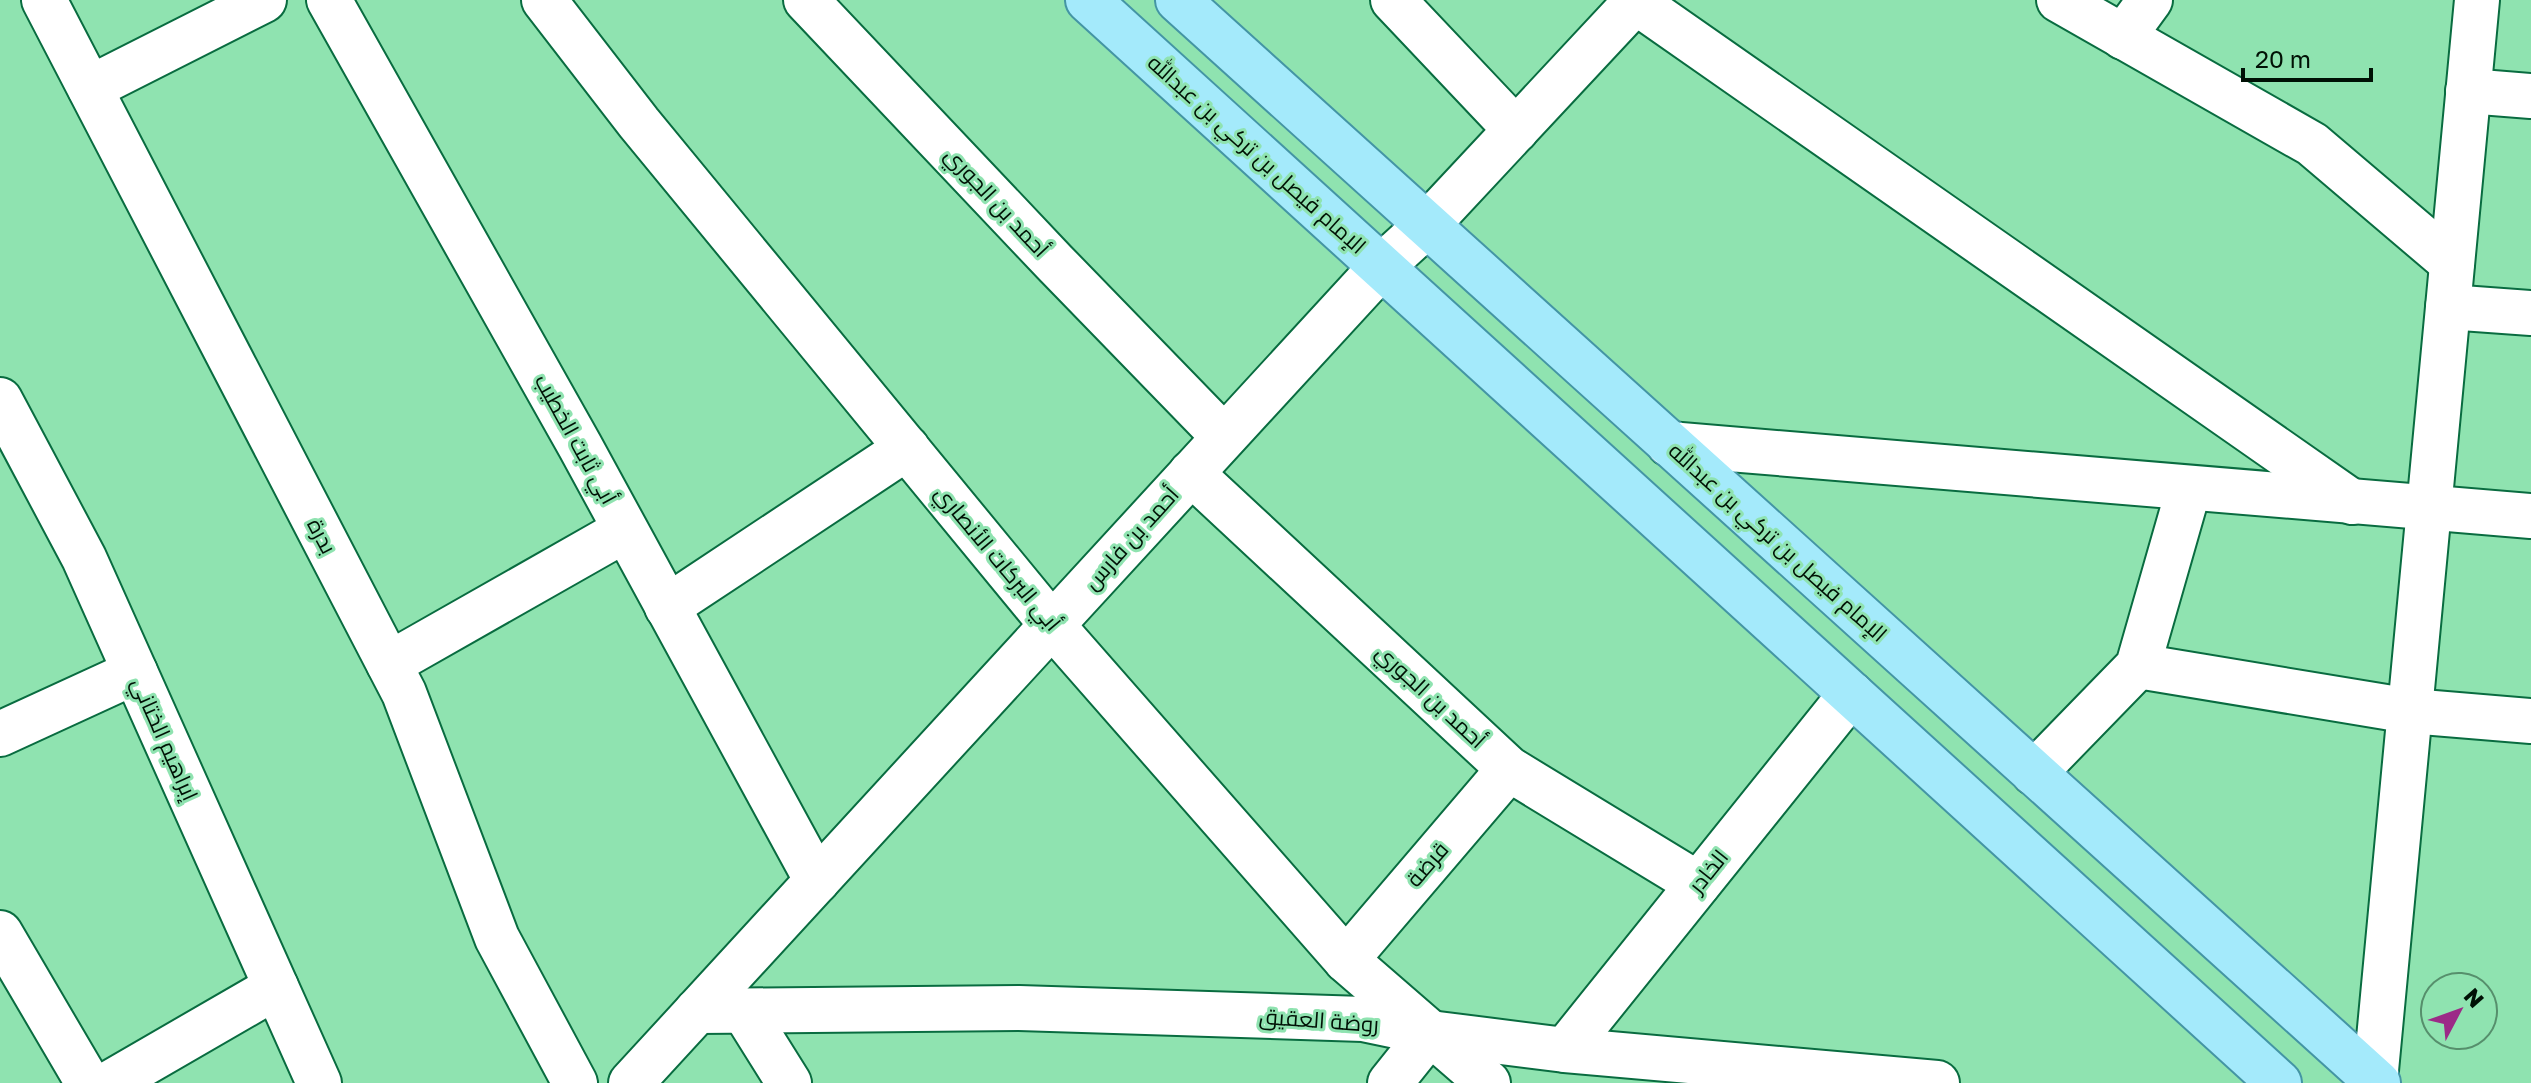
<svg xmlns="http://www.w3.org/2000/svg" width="2531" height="1083" viewBox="0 0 2531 1083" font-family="'Golos Text',Cairo,sans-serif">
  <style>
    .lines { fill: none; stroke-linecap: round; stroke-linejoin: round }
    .minor-casing { stroke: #096c40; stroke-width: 48 }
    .major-casing { stroke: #4495a4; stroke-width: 48 }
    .minor { stroke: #fff; stroke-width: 44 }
    .major { stroke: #a4eafb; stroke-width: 44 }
    .labels { text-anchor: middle; stroke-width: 6; stroke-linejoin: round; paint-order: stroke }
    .street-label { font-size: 22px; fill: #001105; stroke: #8fe3b0 }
  </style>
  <rect width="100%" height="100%" fill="#8fe3b0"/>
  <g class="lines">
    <defs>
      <g id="minor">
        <polyline points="44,0 404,693 497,938 575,1083"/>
        <polyline points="329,0 580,446 817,881"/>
        <polyline points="544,0 639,123 1052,625 1346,960 1488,1083"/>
        <polyline points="806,0 1054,262 1224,437"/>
        <polyline points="1393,0 1516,130"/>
        <polyline points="2059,0 2312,144 2452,263"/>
        <polyline points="1636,2 2352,502"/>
        <polyline points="2123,37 2150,0"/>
        <polyline points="90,88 264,0"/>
        <polyline points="2468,91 2531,96"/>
        <polyline points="2448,307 2531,313"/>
        <polyline points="0,400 84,558 319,1083"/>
        <polyline points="1669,444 2531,516"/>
        <polyline points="1191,473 1509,769 1698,884"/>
        <polyline points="667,607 907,448"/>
        <polyline points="389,664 625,530"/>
        <polyline points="2138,666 2410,711 2531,721"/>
        <polyline points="0,734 135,672"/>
        <polyline points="2034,773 2138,666 2189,488"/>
        <polyline points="0,933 88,1083"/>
        <polyline points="1346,960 1509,769"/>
        <polyline points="697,1011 1019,1008 1363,1019 1430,1033 1565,1050 1937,1083"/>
        <polyline points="744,1011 789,1083"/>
        <polyline points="1565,1050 1851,694"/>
        <polyline points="2375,1081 2477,0"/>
        <polyline points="110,1083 276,987"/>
        <polyline points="631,1083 1381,267 1427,225 1637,0"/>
        <polyline points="1390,1083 1430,1033"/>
      </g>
      <g id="major">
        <polyline points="1088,0 2279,1083"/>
        <polyline points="1178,0 2378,1083"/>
      </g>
    </defs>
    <use href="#minor" class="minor-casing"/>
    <use href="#major" class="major-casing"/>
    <use href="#minor" class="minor"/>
    <use href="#major" class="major"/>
  </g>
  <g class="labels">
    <g class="street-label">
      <text transform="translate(1257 154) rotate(42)" y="8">الإمام فيصل بن تركي بن عبدالله</text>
      <text transform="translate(997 202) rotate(47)" y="8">أحمد بن الجوري</text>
      <text transform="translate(576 439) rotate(61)" y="8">أبي ثابت الخطيب</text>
      <text transform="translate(322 536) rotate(62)" y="8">بدرة</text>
      <text transform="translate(1131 538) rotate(-48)" y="8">أحمد بن فارس</text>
      <text transform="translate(1778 542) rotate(42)" y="8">الإمام فيصل بن تركي بن عبدالله</text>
      <text transform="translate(998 558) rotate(50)" y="8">أبي البركات الأنصاري</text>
      <text transform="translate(1431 696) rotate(43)" y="8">أحمد بن الجوري</text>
      <text transform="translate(165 739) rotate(66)" y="8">إبراهيم الختاني</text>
      <text transform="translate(1427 864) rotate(-49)" y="8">قرضة</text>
      <text transform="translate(1708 871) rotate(-51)" y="8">الخادر</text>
      <text transform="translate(1319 1020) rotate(4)" y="8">روضة العقيق</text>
    </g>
  </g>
  <g transform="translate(2459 1011) rotate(49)"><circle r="38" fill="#8fe3b0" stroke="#568f6c" stroke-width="2"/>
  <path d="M0-6L14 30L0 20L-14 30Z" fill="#9c2a87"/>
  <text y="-12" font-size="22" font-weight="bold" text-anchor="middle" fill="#001105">N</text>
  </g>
  <path d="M2243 68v12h128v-12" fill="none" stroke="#001105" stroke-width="4"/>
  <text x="2255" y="68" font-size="24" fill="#001105" stroke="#8fe3b0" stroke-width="6" paint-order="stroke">20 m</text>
</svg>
